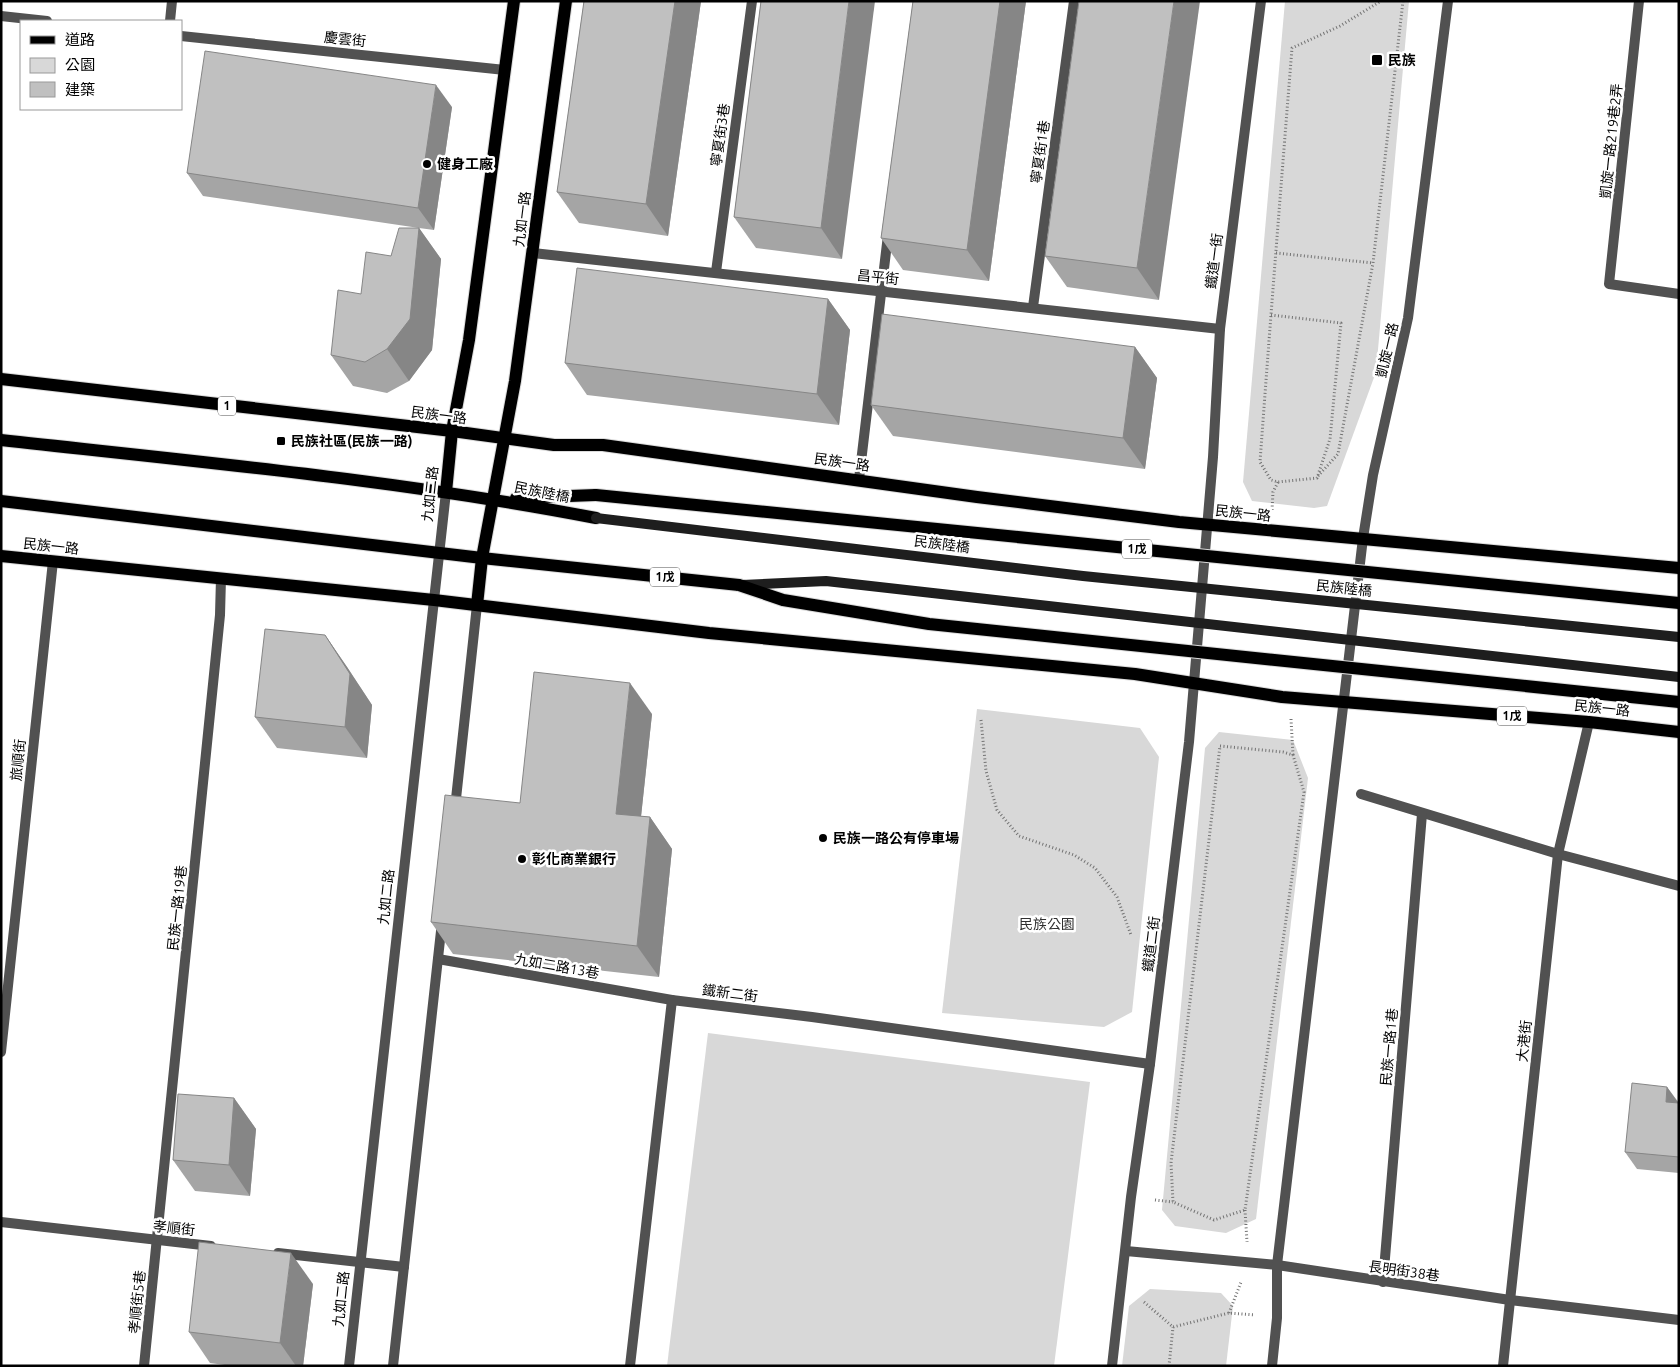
<svg xmlns="http://www.w3.org/2000/svg" width="1680" height="1367" viewBox="0 0 1680 1367" font-family="Ubuntu,'Noto Sans TC',sans-serif">
  <style>
    .green { fill: #d8d8d8 }
    .lines { fill: none; stroke-linecap: round; stroke-linejoin: round }
    .primary-casing { stroke: #dbdbdb; stroke-width: 14 }
    .path { stroke: #737373; stroke-width: 3; stroke-dasharray: 1 2.5; stroke-linecap: butt }
    .service { stroke: #515151; stroke-width: 10 }
    .minor { stroke: #515151; stroke-width: 10 }
    .tertiary { stroke: #515151; stroke-width: 10 }
    .primary { stroke: #000; stroke-width: 12 }
    .primary-bridge-casing { stroke: #dbdbdb; stroke-width: 14; stroke-linecap: butt }
    .secondary-bridge { stroke: #1e1e1e; stroke-width: 10 }
    .primary-bridge { stroke: #000; stroke-width: 12 }
    .wall { fill: #a5a5a5 }
    .shaded-wall { fill: #868686 }
    .building { fill: #c0c0c0; stroke: #868686 }
    .poi-dot { fill: #000; stroke: #fff; stroke-width: 2 }
    .labels { text-anchor: middle; stroke-width: 5; stroke-linejoin: round; paint-order: stroke }
    .shield { fill: #fff; stroke: #4c4c4c; stroke-width: 1 }
    .shield-label { font-size: 12px; font-weight: bold; fill: #000 }
    .street-label { font-size: 14px; fill: #000; stroke: #fff }
    .poi-label { font-size: 14px; font-weight: bold; fill: #000; stroke: #fff; text-anchor: start }
    .park-label { font-size: 14px; fill: #2f2f2f; stroke: #fff }
  </style>
  <rect width="100%" height="100%" fill="#fff"/>
  <g class="green">
    <polygon points="1285,1 1409,1 1376,372 1327,506 1314,508 1252,501 1243,482"/>
    <polygon points="977,709 1140,728 1159,757 1132,1012 1104,1027 942,1013"/>
    <polygon points="1219,732 1293,740 1308,778 1256,1219 1226,1233 1175,1226 1162,1210 1205,748"/>
    <polygon points="708,1033 1090,1082 1054,1366 667,1366"/>
    <polygon points="1150,1289 1221,1293 1233,1306 1226,1366 1122,1366 1129,1306"/>
  </g>
  <g class="lines">
    <defs>
      <g id="primary">
        <polyline points="1,379 452,431 554,445 603,445 977,497 1179,522 1679,568"/>
        <path d="M1,440C200,462 399,480 596,518"/>
        <polyline points="446,492 452,431 469,340 514,1"/>
        <polyline points="516,498 596,495"/>
        <polyline points="1,501 482,558 739,585"/>
        <polyline points="1,556 434,600 709,633 1135,674 1282,697 1589,722 1679,732"/>
        <polyline points="477,605 482,558 515,381 566,1"/>
      </g>
    </defs>
    <use href="#primary" class="primary-casing"/>
    <g class="path">
      <polyline points="1276,253 1373,263"/>
      <path d="M1271,315L1341,323L1330,439L1317,478L1278,482L1271,480L1260,462C1270,324 1281,186 1292,48L1340,26L1381,1"/>
      <polyline points="1318,476 1338,454 1373,263 1403,1"/>
      <polyline points="1272,510 1273,492 1278,482"/>
      <polyline points="1291,719 1293,755"/>
      <polyline points="981,720 986,771 997,810 1019,836 1074,855 1095,868 1117,897 1131,935"/>
      <polygon points="1220,746 1283,752 1293,755 1304,792 1245,1210 1214,1220 1173,1202 1171,1163"/>
      <polyline points="1155,1200 1173,1202"/>
      <polyline points="1245,1210 1247,1242"/>
      <polyline points="1144,1302 1173,1327 1229,1313 1255,1315"/>
      <polyline points="1229,1313 1241,1282"/>
      <polyline points="1169,1366 1173,1327"/>
    </g>
    <g class="service">
      <polyline points="1639,1 1609,284 1679,294"/>
      <polyline points="716,272 752,1"/>
      <polyline points="1033,307 1074,1"/>
      <polyline points="859,479 888,235"/>
      <polyline points="1361,794 1558,854 1679,886"/>
      <polyline points="438,959 672,1000"/>
      <polyline points="1277,1265 1510,1300 1679,1320"/>
      <polyline points="1383,1282 1422,814"/>
      <polyline points="144,1366 220,615 221,578"/>
    </g>
    <g class="minor">
      <polyline points="1,16 47,21"/>
      <polyline points="170,21 172,1"/>
      <polyline points="181,36 505,70"/>
      <polyline points="533,253 1220,329"/>
      <polyline points="1,1052 53,561"/>
      <polyline points="1,1222 211,1246"/>
      <polyline points="1126,1251 1277,1265"/>
      <polyline points="278,1253 404,1267"/>
      <polyline points="630,1366 672,1000 812,1017 1150,1064"/>
      <polyline points="1112,1366 1131,1197 1150,1064 1189,742 1213,457 1220,329 1261,1"/>
      <polyline points="1272,1366 1277,1318 1277,1265 1363,538 1373,475 1408,318 1448,1"/>
      <polyline points="1503,1366 1558,854 1589,722"/>
    </g>
    <g class="tertiary">
      <polyline points="455,808 477,605"/>
      <polyline points="349,1366 446,492"/>
      <polyline points="393,1366 442,922"/>
    </g>
    <use href="#primary" class="primary"/>
    <defs>
      <g id="primary-bridge">
        <polyline points="596,495 1679,603"/>
        <polyline points="739,585 783,600 929,624 1679,702"/>
      </g>
    </defs>
    <use href="#primary-bridge" class="primary-bridge-casing"/>
    <g class="secondary-bridge">
      <polyline points="596,518 1083,576 1679,637"/>
      <polyline points="742,585 826,581 1679,677"/>
    </g>
    <use href="#primary-bridge" class="primary-bridge"/>
  </g>
  <g class="wall">
    <polygon points="584,1 701,1 668,236 579,223 557,192"/>
    <polygon points="761,1 842,259 756,248 734,217"/>
    <polygon points="913,1 1026,1 989,281 903,270 881,238"/>
    <polygon points="1079,1 1159,300 1067,287 1045,256"/>
    <polygon points="452,107 434,230 419,228 441,259 432,350 409,381 387,393 353,386 331,355 361,294 391,256 419,228 203,196 187,173"/>
    <polygon points="828,299 850,330 839,425 587,395 565,363"/>
    <polygon points="1135,347 1157,378 1145,469 893,436 871,405"/>
    <polygon points="325,635 347,667 372,705 367,758 277,748 255,717"/>
    <polygon points="652,714 641,816 650,817 672,849 659,977 453,954 431,922 520,803"/>
    <polygon points="1667,1087 1679,1103 1679,1173 1637,1169 1625,1152"/>
    <polygon points="234,1098 256,1129 250,1196 195,1191 173,1160"/>
    <polygon points="313,1284 303,1366 232,1366 210,1363 189,1332"/>
  </g>
  <g class="shaded-wall">
    <polygon points="675,1 701,1 668,236 646,204"/>
    <polygon points="849,1 875,1 842,259 821,228"/>
    <polygon points="1000,1 1026,1 989,281 967,250"/>
    <polygon points="1174,1 1200,1 1159,300 1137,268"/>
    <polygon points="436,85 452,107 434,230 418,208"/>
    <polygon points="419,228 441,259 432,350 409,381 387,349"/>
    <polygon points="828,299 850,330 839,425 817,394"/>
    <polygon points="1135,347 1157,378 1145,469 1123,438"/>
    <polygon points="325,635 347,667 372,705 367,758 345,727"/>
    <polygon points="630,683 652,714 638,845 616,814"/>
    <polygon points="650,817 672,849 659,977 637,946"/>
    <polygon points="1667,1087 1679,1104 1666,1102"/>
    <polygon points="234,1098 256,1129 250,1196 229,1165"/>
    <polygon points="291,1253 313,1284 303,1366 296,1366 280,1343"/>
  </g>
  <g class="building">
    <polygon points="584,1 675,1 646,204 557,192"/>
    <polygon points="761,1 849,1 821,228 734,217"/>
    <polygon points="913,1 1000,1 967,250 881,238"/>
    <polygon points="1079,1 1174,1 1137,268 1045,256"/>
    <polygon points="205,51 436,85 418,208 187,173"/>
    <polygon points="399,228 419,228 410,319 387,349 365,362 331,355 338,290 361,294 366,252 391,256"/>
    <polygon points="577,268 828,299 817,394 565,363"/>
    <polygon points="882,314 1135,347 1123,438 871,405"/>
    <polygon points="265,629 325,635 350,674 345,727 255,717"/>
    <polygon points="534,672 630,683 616,814 650,817 637,946 431,922 445,795 520,803"/>
    <polygon points="1632,1083 1667,1087 1666,1102 1679,1103 1679,1157 1625,1152"/>
    <polygon points="178,1094 234,1098 229,1165 173,1160"/>
    <polygon points="199,1242 291,1253 280,1343 189,1332"/>
  </g>
  <g class="poi-dot">
    <rect x="1371" y="54" width="12" height="12" rx="2.5"/>
    <circle cx="427" cy="164" r="5"/>
    <rect x="276" y="436" width="10" height="10" rx="2.5"/>
    <circle cx="823" cy="838" r="5"/>
    <circle cx="522" cy="859" r="5"/>
  </g>
  <g class="labels">
    <g class="shield">
      <rect x="218" y="396.5" width="18" height="19" rx="4"/>
      <rect x="1122" y="539.5" width="30" height="19" rx="4"/>
      <rect x="650" y="567.5" width="30" height="19" rx="4"/>
      <rect x="1497" y="706.5" width="30" height="19" rx="4"/>
    </g>
    <g class="shield-label">
      <text x="227" y="410">1</text>
      <text x="1137" y="553">1戊</text>
      <text x="665" y="581">1戊</text>
      <text x="1512" y="720">1戊</text>
    </g>
    <g class="street-label">
      <text transform="translate(345 39) rotate(6)" y="5">慶雲街</text>
      <text transform="translate(720 135) rotate(-82)" y="5">寧夏街3巷</text>
      <text transform="translate(1611 141) rotate(-84)" y="5">凱旋一路219巷2弄</text>
      <text transform="translate(1040 152) rotate(-82)" y="5">寧夏街1巷</text>
      <text transform="translate(522 219) rotate(-83)" y="5">九如一路</text>
      <text transform="translate(1214 261) rotate(-83)" y="5">鐵道一街</text>
      <text transform="translate(878 277) rotate(6)" y="5">昌平街</text>
      <text transform="translate(1387 350) rotate(-77)" y="5">凱旋一路</text>
      <text transform="translate(439 415) rotate(7)" y="5">民族一路</text>
      <text transform="translate(842 462) rotate(8)" y="5">民族一路</text>
      <text transform="translate(542 492) rotate(11)" y="5">民族陸橋</text>
      <text transform="translate(430 494) rotate(-84)" y="5">九如二路</text>
      <text transform="translate(1243 513) rotate(6)" y="5">民族一路</text>
      <text transform="translate(942 544) rotate(7)" y="5">民族陸橋</text>
      <text transform="translate(51 546) rotate(6)" y="5">民族一路</text>
      <text transform="translate(1344 588) rotate(6)" y="5">民族陸橋</text>
      <text transform="translate(1602 708) rotate(6)" y="5">民族一路</text>
      <text transform="translate(18 760) rotate(-84)" y="5">旅順街</text>
      <text transform="translate(386 897) rotate(-84)" y="5">九如二路</text>
      <text transform="translate(177 908) rotate(-84)" y="5">民族一路19巷</text>
      <text transform="translate(1151 944) rotate(-83)" y="5">鐵道二街</text>
      <text transform="translate(557 966) rotate(10)" y="5">九如二路13巷</text>
      <text transform="translate(730 993) rotate(7)" y="5">鐵新二街</text>
      <text transform="translate(1524 1041) rotate(-84)" y="5">大港街</text>
      <text transform="translate(1389 1047) rotate(-85)" y="5">民族一路1巷</text>
      <text transform="translate(174 1228) rotate(6)" y="5">孝順街</text>
      <text transform="translate(1404 1271) rotate(8)" y="5">長明街38巷</text>
      <text transform="translate(341 1299) rotate(-84)" y="5">九如二路</text>
      <text transform="translate(137 1302) rotate(-84)" y="5">孝順街5巷</text>
    </g>
    <g class="poi-label">
      <text x="1388" y="65">民族</text>
      <text x="437" y="169">健身工廠</text>
      <text x="291" y="446">民族社區(民族一路)</text>
      <text x="833" y="843">民族一路公有停車場</text>
      <text x="532" y="864">彰化商業銀行</text>
    </g>
    <g class="park-label">
      <text x="1047" y="929">民族公園</text>
    </g>
  </g>
  <rect width="1680" height="1367" fill="none" stroke="#000000" stroke-width="5"/>
  <rect x="20" y="20" width="162" height="90" fill="#ffffff" stroke="#999999"/>
  <rect x="30" y="36" width="25" height="8" fill="#000000" stroke="#999999"/>
  <text x="65" y="45" font-size="15" fill="#000000">道路</text>
  <rect x="30" y="58" width="25" height="15" fill="#d8d8d8" stroke="#999999"/>
  <text x="65" y="70" font-size="15" fill="#000000">公園</text>
  <rect x="30" y="82" width="25" height="15" fill="#c0c0c0" stroke="#999999"/>
  <text x="65" y="95" font-size="15" fill="#000000">建築</text>
</svg>
